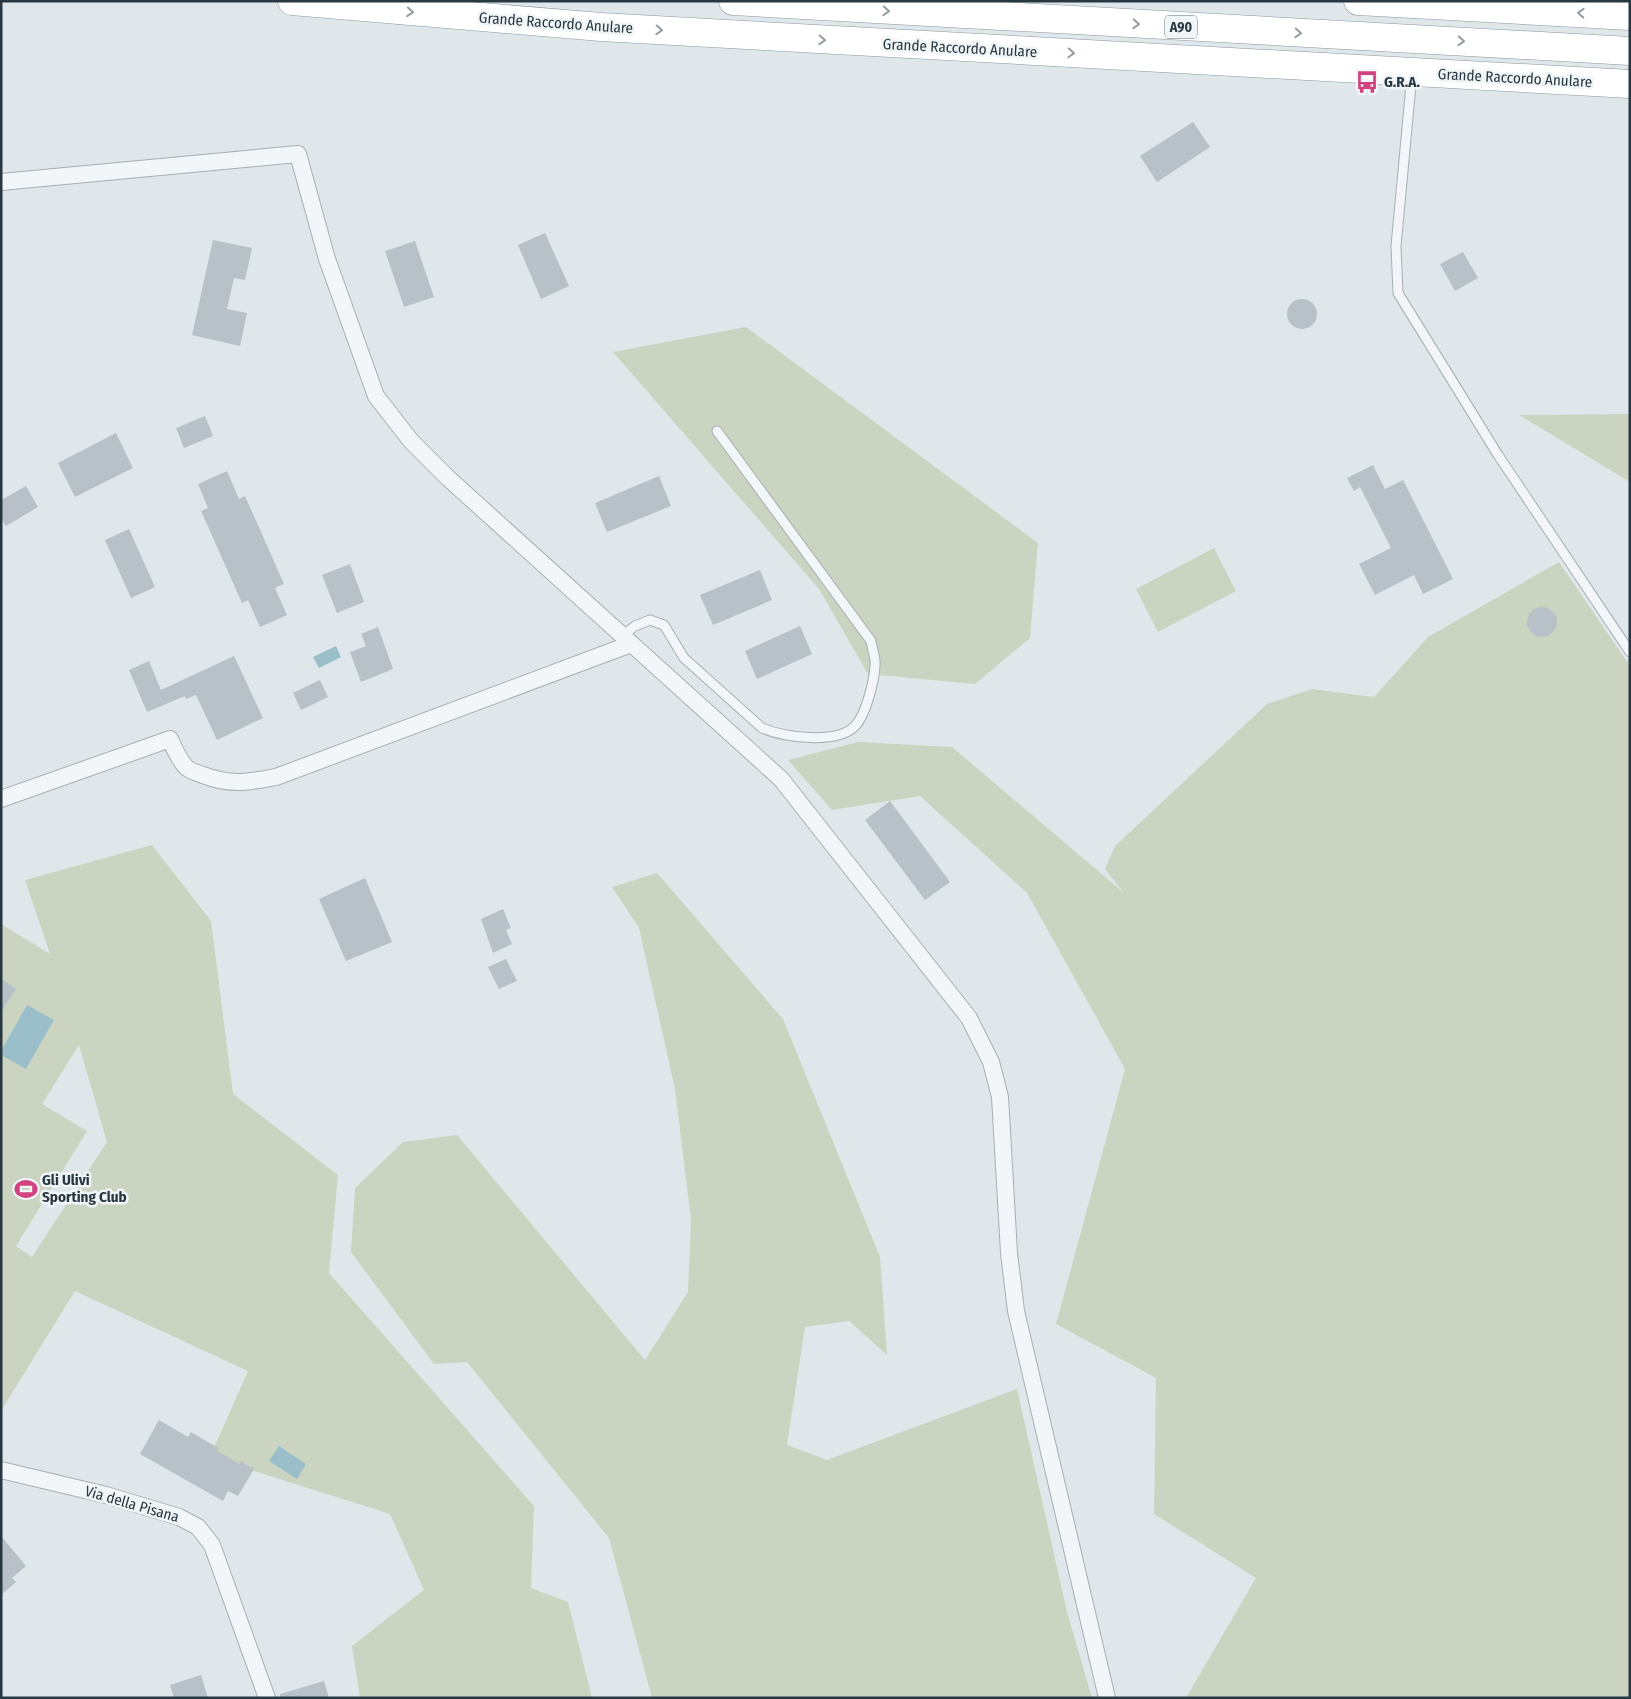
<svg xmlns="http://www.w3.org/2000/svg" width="1631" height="1699" viewBox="0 0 1631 1699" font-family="'Fira Sans Condensed',sans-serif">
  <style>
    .green { fill: #cbd4c1; fill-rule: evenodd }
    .water { fill: #9abfcb }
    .building { fill: #b7c1c7 }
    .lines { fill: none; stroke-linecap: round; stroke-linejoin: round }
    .lane-casing { stroke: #a5afb4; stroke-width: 11 }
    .street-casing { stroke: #a5afb4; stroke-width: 18 }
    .highway-casing { stroke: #8798a1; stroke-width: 29 }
    .lane { stroke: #f3f6f8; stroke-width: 9 }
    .street { stroke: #f3f6f8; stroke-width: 16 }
    .highway { stroke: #fff; stroke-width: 28 }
    .oneway { stroke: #949ca0 }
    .labels { text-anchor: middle; stroke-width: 5; stroke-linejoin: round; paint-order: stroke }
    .shield { fill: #f0f5f7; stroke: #647178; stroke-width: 1 }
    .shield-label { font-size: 14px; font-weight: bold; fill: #283842 }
    .street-label { font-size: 15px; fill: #283842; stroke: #f0f5f7 }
    .poi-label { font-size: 15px; font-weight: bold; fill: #283842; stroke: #f0f5f7; text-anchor: start }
  </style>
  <rect width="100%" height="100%" fill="#e0e7ea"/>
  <g class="green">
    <polygon points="746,327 1038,543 1030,638 975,684 868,674 819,589 613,352"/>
    <polygon points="1630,414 1630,482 1519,415"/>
    <polygon points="1214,548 1236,591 1158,632 1136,589"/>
    <polygon points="1559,562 1630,666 1630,1698 1186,1698 1256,1578 1154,1514 1156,1378 1056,1324 1125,1069 1027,893 920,796 832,810 788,760 858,742 952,747 1124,893 1105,869 1115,846 1267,704 1312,689 1374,697 1428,637"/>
    <path d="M152,845L211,921L233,1094L338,1175L329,1273L534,1506L531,1588L568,1602L592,1698H360L352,1646L424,1590L390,1514L210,1457L248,1371L75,1291L1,1411V924L50,954L25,880ZM79,1045L107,1142L32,1257L16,1246L87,1131L42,1104Z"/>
    <polygon points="657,873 783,1019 880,1257 887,1355 849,1321 805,1327 787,1445 827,1460 1017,1389 1067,1612 1092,1698 652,1698 609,1538 467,1362 434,1364 351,1252 355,1188 403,1142 457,1135 645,1360 688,1292 691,1220 675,1089 639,928 612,887"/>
  </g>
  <g class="water">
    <polygon points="336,646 341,657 319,668 313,657"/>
    <polygon points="27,1005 54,1020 26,1069 1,1055 1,1051"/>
    <polygon points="279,1446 306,1464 297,1479 269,1461"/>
  </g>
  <g class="building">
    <polygon points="1193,122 1210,147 1157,182 1140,156"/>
    <polygon points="545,233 569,286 541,299 518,245"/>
    <polygon points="213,240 252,248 245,280 234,278 227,309 247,313 240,346 192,335"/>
    <polygon points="415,241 434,297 404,307 385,251"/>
    <polygon points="1463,252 1478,278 1455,291 1440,264"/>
    <circle cx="1302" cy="314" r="15"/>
    <polygon points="205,416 213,436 184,448 176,428"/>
    <polygon points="116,433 133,468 75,497 58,463"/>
    <polygon points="1373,465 1385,489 1403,480 1453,579 1423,594 1414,575 1375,595 1359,564 1391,548 1360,487 1354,491 1347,478"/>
    <polygon points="227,471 239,499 245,496 284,584 275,588 287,615 260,627 248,600 242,603 201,511 208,508 198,484"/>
    <polygon points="659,476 671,506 607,532 595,503"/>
    <polygon points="26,486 38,507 6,526 1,518 1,500"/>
    <polygon points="129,529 155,587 131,598 105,540"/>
    <polygon points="350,564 364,602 337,613 322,575"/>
    <polygon points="760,570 772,600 713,625 700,595"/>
    <circle cx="1542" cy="622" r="15"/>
    <polygon points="800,626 812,654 757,679 745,651"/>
    <polygon points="378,627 393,669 361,682 350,652 366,646 361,634"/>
    <polygon points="234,656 263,718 217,740 196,695 186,699 185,696 147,712 129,670 149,661 161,690"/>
    <polygon points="320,680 328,697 301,710 293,693"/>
    <polygon points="890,801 950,882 925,900 865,820"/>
    <polygon points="365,878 392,942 346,961 319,899"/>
    <polygon points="503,909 511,928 506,930 512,944 493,953 481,919"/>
    <polygon points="506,959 517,981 499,989 488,967"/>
    <polygon points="1,979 16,989 1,1012"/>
    <polygon points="159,1420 188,1437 191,1432 218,1448 217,1451 240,1464 241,1461 254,1469 238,1496 228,1491 223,1501 140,1454"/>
    <polygon points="1,1536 26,1566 12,1578 16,1582 1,1595"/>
    <polygon points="201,1675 208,1698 174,1698 170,1685"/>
    <polygon points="324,1681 329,1698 280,1698 280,1694"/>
  </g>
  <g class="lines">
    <defs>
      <g id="lane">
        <polyline points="1412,74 1396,246 1398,293 1498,455 1630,652"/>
        <path d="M622,636L635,626L650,620L664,625L684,658L762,728C783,737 837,745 855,726C866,715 876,676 875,660C874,654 872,647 871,641L717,431"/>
      </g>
      <g id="street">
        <polyline points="1,182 298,154 327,259 376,396 411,441 448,478 781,779 969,1018 991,1062 1000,1097 1009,1253 1016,1311 1107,1698"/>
        <path d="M1,799L170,739C174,748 178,758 185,766C189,771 197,773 203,775C231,786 248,782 276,777L631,644"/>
        <polyline points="1,1470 106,1495 179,1517 198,1527 212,1545 267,1698"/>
      </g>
      <g id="highway">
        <polyline points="292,1 601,27 1630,84"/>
        <polyline points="733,1 1630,51"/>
        <polyline points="1358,1 1630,16"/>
      </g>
    </defs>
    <use href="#lane" class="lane-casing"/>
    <use href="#street" class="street-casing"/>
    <use href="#highway" class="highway-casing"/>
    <use href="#lane" class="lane"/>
    <use href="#street" class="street"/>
    <use href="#highway" class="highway"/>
  </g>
  <defs><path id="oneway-chevron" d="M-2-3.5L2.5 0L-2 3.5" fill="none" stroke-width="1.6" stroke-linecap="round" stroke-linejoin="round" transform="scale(1.25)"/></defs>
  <g class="oneway">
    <use href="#oneway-chevron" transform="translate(886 11) rotate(3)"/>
    <use href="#oneway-chevron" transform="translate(410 12) rotate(5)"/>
    <use href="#oneway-chevron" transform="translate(1581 13) rotate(-177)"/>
    <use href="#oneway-chevron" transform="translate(1136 24) rotate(3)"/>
    <use href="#oneway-chevron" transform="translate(659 30) rotate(3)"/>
    <use href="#oneway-chevron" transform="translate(1298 33) rotate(3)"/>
    <use href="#oneway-chevron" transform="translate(822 40) rotate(3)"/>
    <use href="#oneway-chevron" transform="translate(1461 41) rotate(3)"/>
    <use href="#oneway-chevron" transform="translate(1071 53) rotate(3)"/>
  </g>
  <defs>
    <symbol id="bus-bare" viewBox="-9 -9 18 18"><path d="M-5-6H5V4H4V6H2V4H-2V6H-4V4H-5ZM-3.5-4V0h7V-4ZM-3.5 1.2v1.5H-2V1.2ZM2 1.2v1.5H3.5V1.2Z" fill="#d2427e" stroke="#f0f5f7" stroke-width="2.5" paint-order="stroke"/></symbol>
    <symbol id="stadium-bare" viewBox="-9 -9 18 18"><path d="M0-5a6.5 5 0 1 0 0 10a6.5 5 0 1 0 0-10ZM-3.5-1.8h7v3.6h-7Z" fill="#d2427e" stroke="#f0f5f7" stroke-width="2.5" paint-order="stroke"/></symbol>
  </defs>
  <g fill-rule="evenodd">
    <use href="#bus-bare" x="1351" y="66" width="32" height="32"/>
    <use href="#stadium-bare" x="10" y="1173" width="32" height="32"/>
  </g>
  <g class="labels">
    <rect class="shield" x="1165" y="15.5" width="32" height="23" rx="4"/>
    <g class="shield-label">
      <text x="1181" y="32">A90</text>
    </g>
    <g class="street-label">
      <text transform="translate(556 23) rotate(4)" y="5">Grande Raccordo Anulare</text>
      <text transform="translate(960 48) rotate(3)" y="5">Grande Raccordo Anulare</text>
      <text transform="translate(1515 78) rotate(3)" y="5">Grande Raccordo Anulare</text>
      <text transform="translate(132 1504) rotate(16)" y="5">Via della Pisana</text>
    </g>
    <g class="poi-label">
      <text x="1384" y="87">G.R.A.</text>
      <text x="42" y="1185">Gli Ulivi<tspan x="42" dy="17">Sporting Club</tspan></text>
    </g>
  </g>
  <rect width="1631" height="1699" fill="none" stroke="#283842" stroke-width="5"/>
</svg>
